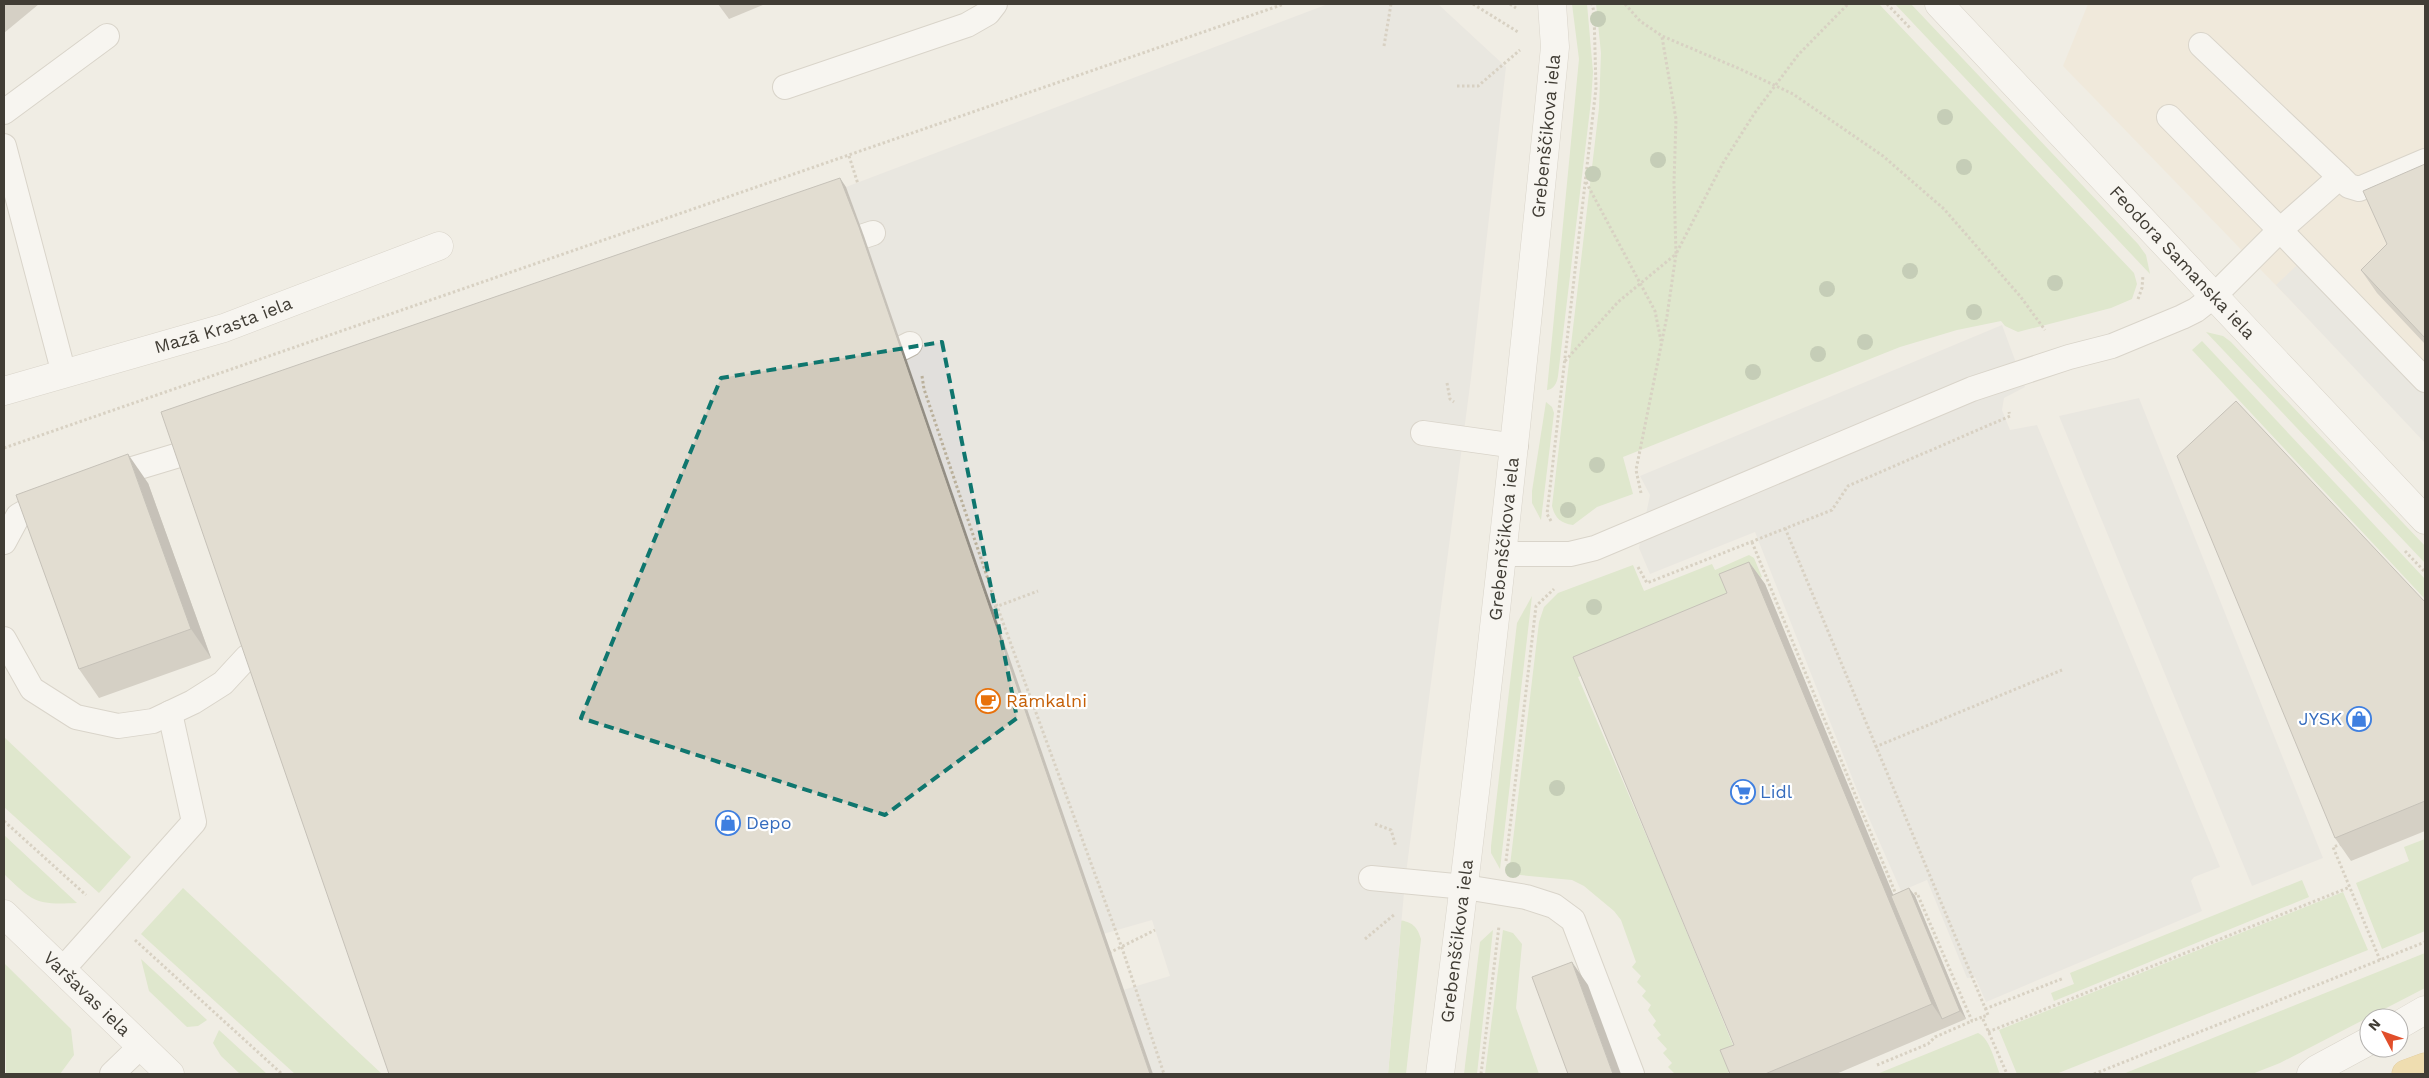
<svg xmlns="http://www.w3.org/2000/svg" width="2429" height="1078" viewBox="0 0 2429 1078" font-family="'Work Sans',sans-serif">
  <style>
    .commercial { fill: #f0e4d1 }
    .green { fill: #c9e0b1 }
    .parking { fill: #e1dfdc }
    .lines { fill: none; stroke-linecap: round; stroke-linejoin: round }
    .lane-casing { stroke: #bdb7ab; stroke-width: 26 }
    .street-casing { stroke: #bdb7ab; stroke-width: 29 }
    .highway-casing { stroke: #ca9f43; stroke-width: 29 }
    .path { stroke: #bab09b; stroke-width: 3; stroke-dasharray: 2.5 2.5; stroke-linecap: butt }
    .lane { stroke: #fff; stroke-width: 24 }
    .street { stroke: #fff; stroke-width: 28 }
    .highway { stroke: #edca72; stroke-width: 28 }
    .tree { fill: #91a680 }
    .wall { fill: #b3ada1 }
    .shaded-wall { fill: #928d83 }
    .building { fill: #d0c9bb; stroke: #928d83 }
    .marked { fill: none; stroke: #0f766e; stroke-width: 4; stroke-dasharray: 10 6; stroke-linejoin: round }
    .labels { text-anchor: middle; stroke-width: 4.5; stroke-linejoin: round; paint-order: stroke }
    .street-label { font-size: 18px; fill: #413d35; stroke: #fff }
    .food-label { font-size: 18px; fill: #c56008; stroke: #fff; text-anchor: start }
    .shop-label { font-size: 18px; fill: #366cbe; stroke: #fff; text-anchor: start }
  </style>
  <rect width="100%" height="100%" fill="#f0ede4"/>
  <polygon class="commercial" points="2088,4 2425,4 2425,439 2063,66"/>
  <g class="green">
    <path d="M1572,4H1587L1593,72L1591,101L1558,376C1557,383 1554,389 1547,390L1579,59Z"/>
    <path d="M1596,4H1879L2134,273L2137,284L2132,299L2111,308L2018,332L2005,326L2001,321L1957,330L1900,347L1623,457L1633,494L1597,507L1573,525C1560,523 1555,518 1552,506L1599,108L1601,53Z"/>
    <polygon points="1895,4 1911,4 2138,244 2146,255 2150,274"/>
    <polygon points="2206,332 2223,336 2231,342 2425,546 2425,563"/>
    <polygon points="2202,341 2425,579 2425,599 2192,350"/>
    <polygon points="1546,402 1552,407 1554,413 1541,520 1532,503 1532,491"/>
    <polygon points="1749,555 1754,558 1762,577 1730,591 1739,614 1578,677 1662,872 1742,1067 1728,1072 1729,1074 1675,1074 1668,1067 1672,1063 1663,1053 1667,1049 1657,1038 1661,1035 1653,1025 1656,1021 1648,1010 1651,1005 1642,996 1646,991 1637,982 1641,976 1632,967 1636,962 1621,920 1614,911 1584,886 1572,880 1509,874 1539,622 1544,607 1558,593 1633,565 1644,591 1712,564 1715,570"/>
    <polygon points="1532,596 1500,869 1491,853 1491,846 1517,623"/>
    <polygon points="4,737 131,857 99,893 4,807"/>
    <path d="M4,835L77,903C36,905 33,902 4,874Z"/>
    <polygon points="2425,839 2425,931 2382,949 2356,883 2409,861 2404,847"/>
    <polygon points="2302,880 2309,897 2054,1001 2051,993 2074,984 2070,973"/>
    <polygon points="183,888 382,1074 295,1074 141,934"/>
    <polygon points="2343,892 2368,950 2056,1074 2017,1074 1999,1030"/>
    <path d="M1399,920C1412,922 1417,926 1421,939L1406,1074H1388L1400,938Z"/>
    <polygon points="1493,930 1477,1074 1464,1074 1480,942"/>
    <polygon points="1503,930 1513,933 1522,944 1516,1008 1539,1074 1485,1074"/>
    <polygon points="2425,953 2425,988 2280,1063 2252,1074 2123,1074"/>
    <polygon points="141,959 207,1020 198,1026 187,1027 149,991"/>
    <polygon points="4,963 71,1029 74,1055 60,1074 6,1074"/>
    <polygon points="219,1030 267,1074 240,1074 221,1056 213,1043"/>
    <path d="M1978,1033C1990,1038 1995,1063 2000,1074H1877Z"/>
  </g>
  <g class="parking">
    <polygon points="1328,4 1438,4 1506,67 1471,378 1405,881 1388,1074 1152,1074 1123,990 1170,976 1152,920 1103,934 864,236 846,187"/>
    <polygon points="2310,253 2425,375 2425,443 2276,285"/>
    <polygon points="2002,325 2025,387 2004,398 2002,410 2010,430 2037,425 2220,867 2194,877 2191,881 2202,911 1986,1002 1975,977 1967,978 1927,880 1901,891 1861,800 1755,532 1650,574 1639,548 1650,495 1640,476"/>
    <polygon points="2139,398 2323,858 2252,886 2059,416"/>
  </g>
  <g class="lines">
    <defs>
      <g id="lane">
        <polyline points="785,87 967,25 988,13 995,4"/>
        <polyline points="4,112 107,36"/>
        <polyline points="2169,117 2280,230 2340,177 2201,45"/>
        <polyline points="4,146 64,374"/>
        <polyline points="2340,177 2349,186 2359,189 2425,161"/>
        <polyline points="864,236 873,233"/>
        <polyline points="902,348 910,344"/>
        <polyline points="1423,433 1516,446"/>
        <polyline points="106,477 179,455"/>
        <polyline points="4,542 18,516 51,497"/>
        <polyline points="1504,554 1570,554 1595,548 1972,389 2069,357 2112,346 2182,317 2196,310 2214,296 2280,230 2425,380"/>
        <polyline points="4,639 32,689 76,717 118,726 153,721 193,702 223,683 247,657"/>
        <polyline points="1371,878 1465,887 1526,897 1554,906 1573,920 1632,1074"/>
        <polyline points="62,970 194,822 170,713"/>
        <polyline points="112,1074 141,1046"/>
      </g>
      <g id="street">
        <path id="s1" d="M1939,4L2425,520"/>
        <path id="s2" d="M4,391L224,328L439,246"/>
        <path id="s3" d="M4,914L170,1074"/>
        <polyline points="2399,1025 2425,1010"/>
        <path id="s4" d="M1440,1074C1485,732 1521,390 1555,47L1552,4"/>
        <polyline points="2311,1074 2317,1069 2369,1041"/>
      </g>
      <polyline id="highway" points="2406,1074 2425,1067"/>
    </defs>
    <use href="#lane" class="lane-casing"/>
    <use href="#street" class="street-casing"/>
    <use href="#highway" class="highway-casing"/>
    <g class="path">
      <polyline points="1473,4 1518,32"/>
      <polyline points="1510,4 1516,8"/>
      <polyline points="1625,4 1640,21 1662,36 1740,69 1793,94 1883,156 1944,209 2020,296 2045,330"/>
      <polyline points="1887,4 1911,29"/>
      <polyline points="1384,46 1391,4"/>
      <polyline points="1457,86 1478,86 1520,50"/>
      <polyline points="849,156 858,184"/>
      <polyline points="1586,182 1655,311 1661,341"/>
      <polyline points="2138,299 2142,288 2143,275"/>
      <polyline points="1565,361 1618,302 1676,254 1674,183 1676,119 1662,37"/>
      <polyline points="922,376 924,389 997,606 1122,948 1164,1074"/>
      <polyline points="1447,383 1450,399 1454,402"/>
      <polyline points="4,448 1284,4"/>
      <polyline points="1641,493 1636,470 1667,316 1676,254 1723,163 1754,114 1798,55 1848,4"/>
      <polyline points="1551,521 1547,514 1596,88 1594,12 1592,4"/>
      <polyline points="1785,528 1988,1015 1982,1017"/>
      <polyline points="1752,542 1897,897"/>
      <polyline points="2405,551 2425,572"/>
      <polyline points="1638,567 1647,583 1832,510 1848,486 1987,426 2010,416 2009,412"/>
      <polyline points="990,609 1038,591"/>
      <polyline points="1875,747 2062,670"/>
      <polyline points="4,821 86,895"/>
      <polyline points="1375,824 1391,830 1396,847"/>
      <polyline points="2342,844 2333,847 2380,960"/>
      <polyline points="1506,861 1536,606 1554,589"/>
      <polyline points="1910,896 1917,893 1972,1021 1982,1017 2007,1074"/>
      <polyline points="1365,939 1395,914"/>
      <polyline points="135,940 282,1074"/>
      <polyline points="1109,953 1155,930"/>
      <polyline points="1985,1009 2064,978"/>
      <polyline points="1988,1032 2350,887"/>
      <polyline points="1877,1065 1928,1044 1935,1037 1972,1021"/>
      <polyline points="1481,1074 1499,926"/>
      <polyline points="2094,1074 2425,942"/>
    </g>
    <use href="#lane" class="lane"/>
    <use href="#street" class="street"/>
    <use href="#highway" class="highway"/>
  </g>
  <g class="tree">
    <circle cx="1598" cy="19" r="8"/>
    <circle cx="1945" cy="117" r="8"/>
    <circle cx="1658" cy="160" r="8"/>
    <circle cx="1964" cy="167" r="8"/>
    <circle cx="1593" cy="174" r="8"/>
    <circle cx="1910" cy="271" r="8"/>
    <circle cx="2055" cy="283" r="8"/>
    <circle cx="1827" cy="289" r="8"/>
    <circle cx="1974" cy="312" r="8"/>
    <circle cx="1865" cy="342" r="8"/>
    <circle cx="1818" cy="354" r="8"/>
    <circle cx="1753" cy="372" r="8"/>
    <circle cx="1597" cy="465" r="8"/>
    <circle cx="1568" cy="510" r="8"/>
    <circle cx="1594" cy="607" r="8"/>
    <circle cx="1557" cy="788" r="8"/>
    <circle cx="1513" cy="870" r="8"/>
  </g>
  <g class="wall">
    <polygon points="4,4 39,4 4,33"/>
    <polygon points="718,4 765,4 729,19"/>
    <polygon points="2425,164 2425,344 2377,293 2361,270 2387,244"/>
    <polygon points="148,483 211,658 99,698 79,669"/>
    <polygon points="1749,562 1765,584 1893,895 1909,888 1915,896 1966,1019 1836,1074 1730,1074 1734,1045 1727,593"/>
    <polygon points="2425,602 2425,831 2351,861 2335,838"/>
  </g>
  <g class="shaded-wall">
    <polygon points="840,178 846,187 864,236 1153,1074 1150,1074"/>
    <polygon points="128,454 148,483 211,658 191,629"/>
    <polygon points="1749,562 1765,584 1944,1018 1942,1019 1932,1004"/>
    <polygon points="1909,888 1915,896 1966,1019 1960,1011"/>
    <polygon points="1572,962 1588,985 1621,1074 1613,1074"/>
  </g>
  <g class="building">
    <polygon points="2425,164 2425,338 2361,270 2387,244 2363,191"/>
    <polygon points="840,178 859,227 1150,1074 389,1074 161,412"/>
    <polygon points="2236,401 2425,602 2425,801 2335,838 2177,456"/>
    <polygon points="128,454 191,629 79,669 16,495"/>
    <polygon points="1749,562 1932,1004 1765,1074 1730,1074 1720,1050 1734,1045 1573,657 1727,593 1719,574"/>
    <polygon points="1909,888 1960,1011 1942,1019 1891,896"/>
    <polygon points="1572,962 1613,1074 1568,1074 1532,977"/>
  </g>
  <path d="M0 0H2429V1078H0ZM942,342L1017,718L885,815L581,718L721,378Z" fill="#f0ede4" fill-opacity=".55" fill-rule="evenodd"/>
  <path class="marked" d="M942,342L1017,718L885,815L581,718L721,378Z"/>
  <defs>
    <symbol id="cafe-ring" viewBox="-11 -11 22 22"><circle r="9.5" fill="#fff" stroke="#e8710a" stroke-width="1.5"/><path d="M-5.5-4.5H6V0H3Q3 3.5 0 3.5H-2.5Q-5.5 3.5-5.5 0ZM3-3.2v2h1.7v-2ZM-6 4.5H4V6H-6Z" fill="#e8710a"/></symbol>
    <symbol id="shop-ring" viewBox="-11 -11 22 22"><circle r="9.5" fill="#fff" stroke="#3f7fe0" stroke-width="1.5"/><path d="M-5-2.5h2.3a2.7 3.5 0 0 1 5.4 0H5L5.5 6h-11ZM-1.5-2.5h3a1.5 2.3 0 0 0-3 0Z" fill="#3f7fe0"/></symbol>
    <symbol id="supermarket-ring" viewBox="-11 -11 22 22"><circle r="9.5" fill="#fff" stroke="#3f7fe0" stroke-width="1.5"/><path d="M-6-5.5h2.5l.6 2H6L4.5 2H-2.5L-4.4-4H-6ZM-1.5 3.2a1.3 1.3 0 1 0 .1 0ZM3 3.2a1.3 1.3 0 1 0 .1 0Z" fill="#3f7fe0"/></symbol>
  </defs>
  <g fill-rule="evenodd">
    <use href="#cafe-ring" x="974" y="687" width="28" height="28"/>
    <use href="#shop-ring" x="2345" y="705" width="28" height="28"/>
    <use href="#supermarket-ring" x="1729" y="778" width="28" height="28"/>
    <use href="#shop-ring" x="714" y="809" width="28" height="28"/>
  </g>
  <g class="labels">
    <g class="street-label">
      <text dy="6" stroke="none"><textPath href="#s4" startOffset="944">Grebenščikova iela</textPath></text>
      <text dy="6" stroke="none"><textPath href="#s1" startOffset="355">Feodora Samanska iela</textPath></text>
      <text dy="6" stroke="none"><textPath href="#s2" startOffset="229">Mazā Krasta iela</textPath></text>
      <text dy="6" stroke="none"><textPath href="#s4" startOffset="539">Grebenščikova iela</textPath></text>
      <text dy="6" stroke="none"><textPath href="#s4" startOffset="134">Grebenščikova iela</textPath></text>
      <text dy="6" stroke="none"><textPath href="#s3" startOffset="115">Varšavas iela</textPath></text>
    </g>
    <g class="food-label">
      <text x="1006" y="707">Rāmkalni</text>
    </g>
    <g class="shop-label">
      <text x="2342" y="725" text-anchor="end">JYSK</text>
      <text x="1760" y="798">Lidl</text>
      <text x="746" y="829">Depo</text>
    </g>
  </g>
  <rect width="2429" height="1078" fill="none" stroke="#413d35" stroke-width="10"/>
  <g transform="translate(2384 1033) rotate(311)"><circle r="24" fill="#ffffff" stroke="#b3b1ae"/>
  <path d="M0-4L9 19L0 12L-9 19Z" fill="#e14e2a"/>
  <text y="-8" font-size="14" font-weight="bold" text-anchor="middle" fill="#413d35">N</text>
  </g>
</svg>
